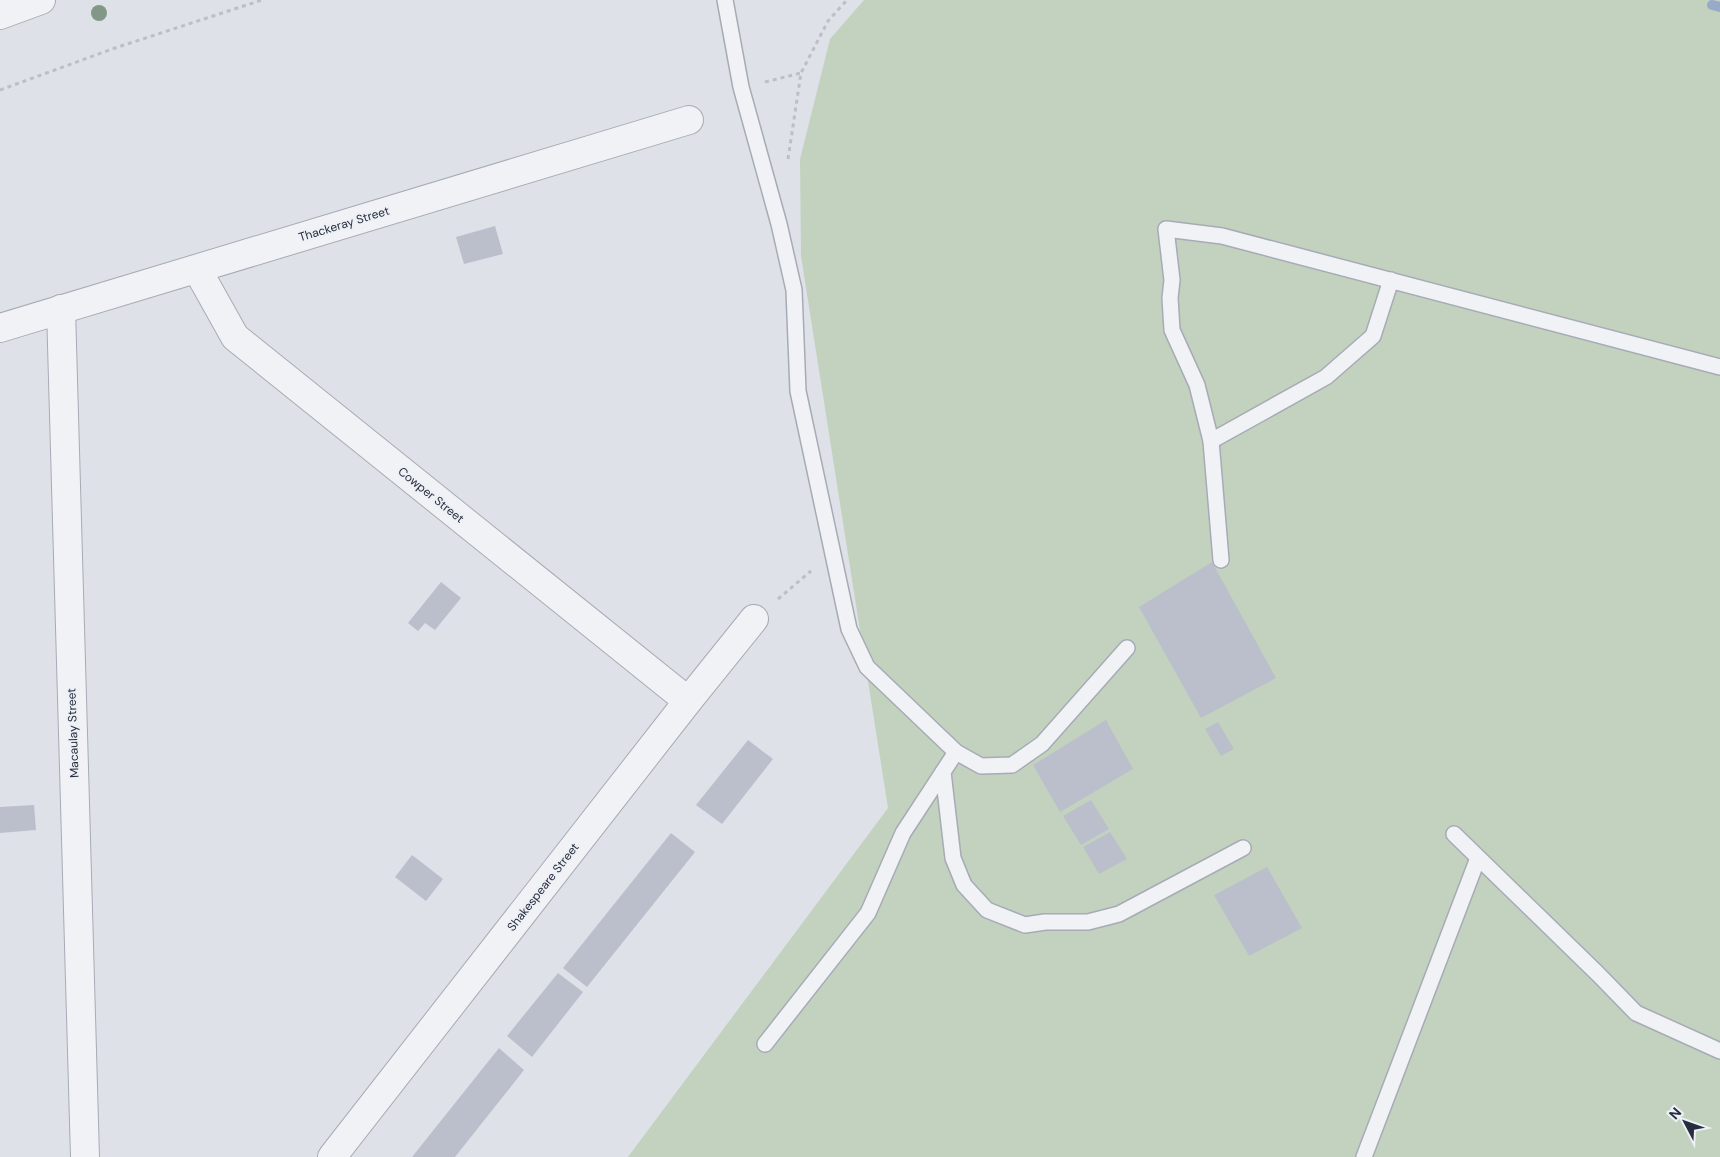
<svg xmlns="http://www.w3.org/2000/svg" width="1720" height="1157" viewBox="0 0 1720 1157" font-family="'DM Sans',sans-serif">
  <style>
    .green { fill: #c2d2bf }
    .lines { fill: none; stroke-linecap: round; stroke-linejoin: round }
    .stream { stroke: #98aac9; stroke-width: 10 }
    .building { fill: #bbbfcb }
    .service-casing { stroke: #a7abb5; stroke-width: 18 }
    .minor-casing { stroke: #a7abb5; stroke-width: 30 }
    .tertiary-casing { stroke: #a7abb5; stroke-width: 30 }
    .path { stroke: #bcbfc6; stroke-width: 3; stroke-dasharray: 4 4; stroke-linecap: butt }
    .service { stroke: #f1f2f6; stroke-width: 15 }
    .minor { stroke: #f1f2f6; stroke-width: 28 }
    .tertiary { stroke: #f1f2f6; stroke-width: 28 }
    .tree { fill: #829785 }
    .labels { text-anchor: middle; stroke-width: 4; stroke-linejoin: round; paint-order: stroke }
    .street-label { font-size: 12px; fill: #272d3f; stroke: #edf0f5 }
  </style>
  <rect width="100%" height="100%" fill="#dee1e8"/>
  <polygon class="green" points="864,0 1720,0 1720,1157 628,1157 888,808 801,256 800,159 830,39"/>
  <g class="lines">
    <polyline class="stream" points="1712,5 1720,7"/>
  </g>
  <g class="building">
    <polygon points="495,226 503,254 464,264 456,237"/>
    <polygon points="1212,562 1276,678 1201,718 1139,607"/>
    <polygon points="441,582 461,598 435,630 425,623 418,631 408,623"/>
    <polygon points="1106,720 1133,769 1060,812 1033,765"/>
    <polygon points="1218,722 1234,749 1221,756 1205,729"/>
    <polygon points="748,740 773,759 722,824 696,805"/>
    <polygon points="1091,800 1109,829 1081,845 1063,816"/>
    <polygon points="34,805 36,830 0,833 0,807"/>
    <polygon points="1110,832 1127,859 1099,874 1083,847"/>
    <polygon points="671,833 695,852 587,987 563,968"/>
    <polygon points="412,855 443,879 426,901 395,877"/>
    <polygon points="1267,867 1302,928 1249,956 1214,895"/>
    <polygon points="558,973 583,992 532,1057 507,1036"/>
    <polygon points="499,1048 524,1070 455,1157 412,1157"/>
  </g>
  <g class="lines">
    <defs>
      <g id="service">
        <polyline points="725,0 741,87 779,224 794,290 798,391 849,629 867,667 956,752 903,833 868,913 765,1044"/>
        <polyline points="1211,441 1326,377 1373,336 1391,280"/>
        <polyline points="1221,560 1211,441 1197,385 1172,330 1170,298 1172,280 1166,229 1222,236 1720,367"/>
        <polyline points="956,752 981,766 1012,765 1042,744 1127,648"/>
        <polyline points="943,772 953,858 964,885 987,910 1025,925 1045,922 1088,922 1119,914 1243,848"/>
        <polyline points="1454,834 1598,974 1636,1013 1720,1051"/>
        <polyline points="1364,1157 1478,858"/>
      </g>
      <g id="minor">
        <polyline points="197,269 235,337 688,701"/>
        <polyline points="61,309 85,1157"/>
        <polyline points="0,328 689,120"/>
        <polyline points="332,1157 688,701 754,619"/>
      </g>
      <polyline id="tertiary" points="0,15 41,0"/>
    </defs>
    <use href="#service" class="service-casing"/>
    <use href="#minor" class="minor-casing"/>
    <use href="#tertiary" class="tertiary-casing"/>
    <g class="path">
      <polyline points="765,82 801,73"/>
      <polyline points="0,90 115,48 262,0"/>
      <polyline points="788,159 801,73 828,21 847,0"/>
      <polyline points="778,599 811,571"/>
    </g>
    <use href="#service" class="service"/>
    <use href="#minor" class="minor"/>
    <use href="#tertiary" class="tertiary"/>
  </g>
  <circle class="tree" cx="99" cy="13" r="8"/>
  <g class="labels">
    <g class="street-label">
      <text transform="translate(344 224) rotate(-17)" y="4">Thackeray Street</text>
      <text transform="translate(431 495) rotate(39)" y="4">Cowper Street</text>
      <text transform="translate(73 733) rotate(-92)" y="4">Macaulay Street</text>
      <text transform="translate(543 887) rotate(-52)" y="4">Shakespeare Street</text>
    </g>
  </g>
  <g transform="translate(1685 1122) rotate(311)" stroke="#edf0f5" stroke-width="4" paint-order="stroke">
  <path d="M0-4L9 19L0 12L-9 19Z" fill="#272d3f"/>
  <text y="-8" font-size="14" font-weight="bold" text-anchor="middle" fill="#272d3f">N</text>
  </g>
</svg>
